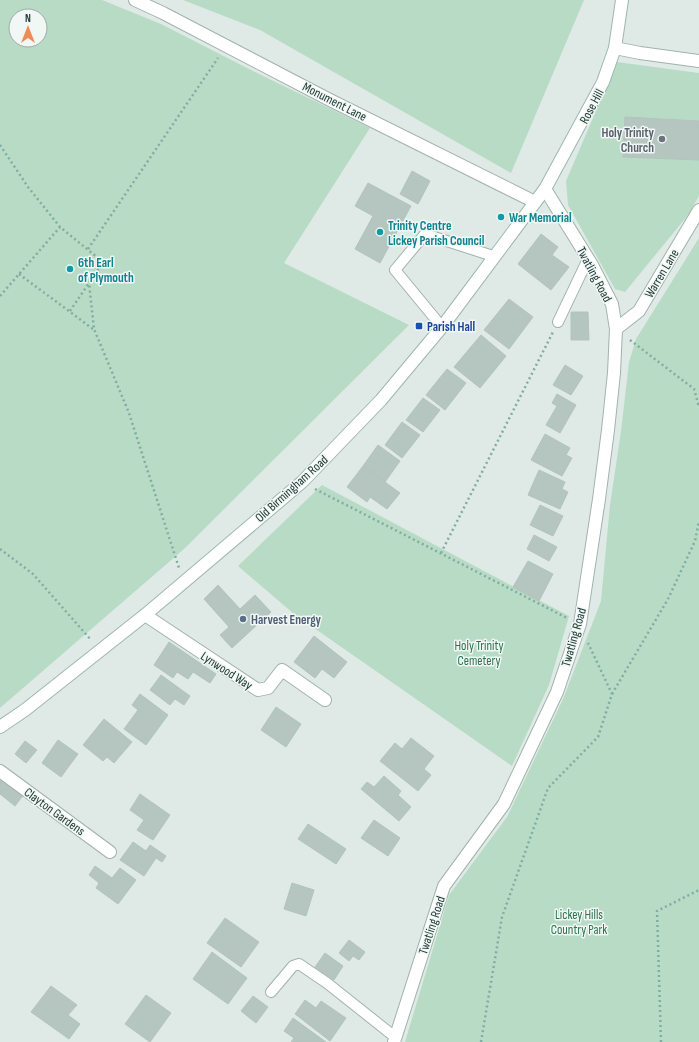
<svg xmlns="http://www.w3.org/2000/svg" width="699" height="1042" viewBox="0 0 699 1042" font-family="'Sofia Sans Condensed',sans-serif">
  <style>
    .green { fill: #b8dbc5; fill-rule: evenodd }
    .building { fill: #b5c5c0; stroke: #b2c4be }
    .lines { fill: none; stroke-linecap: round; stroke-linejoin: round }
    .service-casing { stroke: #a2b2ad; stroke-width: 12 }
    .minor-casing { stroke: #a2b2ad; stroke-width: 14 }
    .tertiary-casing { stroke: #a2b2ad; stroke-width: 14 }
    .secondary-casing { stroke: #9fb6af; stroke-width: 14 }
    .path { stroke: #80ada3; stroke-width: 2.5; stroke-dasharray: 2 3; stroke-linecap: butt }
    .service { stroke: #fff; stroke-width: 10 }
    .minor { stroke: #fff; stroke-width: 12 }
    .tertiary { stroke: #fff; stroke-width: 12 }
    .secondary { stroke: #fff; stroke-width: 12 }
    .worship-dot { fill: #6b7280; stroke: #f0f7f4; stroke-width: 1.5 }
    .culture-dot { fill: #0f9aa8; stroke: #f0f7f4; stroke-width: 1.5 }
    .transit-dot { fill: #1a4fb4; stroke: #f0f7f4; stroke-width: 1.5 }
    .service-dot { fill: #5c6f8a; stroke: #f0f7f4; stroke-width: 1.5 }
    .labels { text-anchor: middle; stroke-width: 3; stroke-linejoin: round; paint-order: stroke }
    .street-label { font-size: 13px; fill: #213a35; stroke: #f0f7f4 }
    .worship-label { font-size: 13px; font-weight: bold; fill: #5b616d; stroke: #f0f7f4; text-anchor: end }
    .culture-label { font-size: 13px; font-weight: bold; fill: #0d838f; stroke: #f0f7f4; text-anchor: start }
    .transit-label { font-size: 13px; font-weight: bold; fill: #164399; stroke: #f0f7f4; text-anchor: start }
    .service-label { font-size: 13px; font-weight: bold; fill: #4e5e75; stroke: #f0f7f4; text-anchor: start }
    .park-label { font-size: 13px; fill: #2c704c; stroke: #f0f7f4 }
  </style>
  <rect width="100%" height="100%" fill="#dfeae6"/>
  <g class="green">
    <path d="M0,0H102L161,24L249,69L370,128L284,263L409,325L184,549L0,708ZM16,16H40V40H16Z"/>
    <polygon points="183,0 584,0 511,173 260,30"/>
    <polygon points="617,62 699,73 699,196 688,215 625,292 615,289 568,205 566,181"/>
    <polygon points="699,238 699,1042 405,1042 449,895 507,817 563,699 601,601 610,505 621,431 629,362 636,339"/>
    <polygon points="322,485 569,616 549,685 512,766 294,614 238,566"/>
  </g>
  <g class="building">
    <polygon points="625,117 699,121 699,160 623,157"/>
    <polygon points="412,171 430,181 418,204 400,194"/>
    <polygon points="368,183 411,206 380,263 355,249 373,216 355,206"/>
    <polygon points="541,234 558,247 552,255 569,267 551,290 518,264"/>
    <polygon points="509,299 533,317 509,349 484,330"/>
    <polygon points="571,312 588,312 589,340 571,340"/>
    <polygon points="481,335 506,356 480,388 454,367"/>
    <polygon points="565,365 583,376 571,395 553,385"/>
    <polygon points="447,369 466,383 445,410 426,395"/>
    <polygon points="557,394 576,405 560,433 546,425 557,406 552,403"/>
    <polygon points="423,398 440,410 423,432 406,420"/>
    <polygon points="402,422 420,435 402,458 385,445"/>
    <polygon points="545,434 570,448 566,455 572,458 562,476 531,460"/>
    <polygon points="378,445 400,461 385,482 363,466"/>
    <polygon points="363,466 400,493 387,509 370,497 367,502 347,487"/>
    <polygon points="539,470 565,482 562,489 568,492 560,509 528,495"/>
    <polygon points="540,505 563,516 553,536 530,525"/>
    <polygon points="534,535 557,547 549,561 527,549"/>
    <polygon points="528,561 553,574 539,601 513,587"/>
    <polygon points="218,585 240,609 255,595 271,612 232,648 220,635 229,627 204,599"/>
    <polygon points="314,636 347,662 334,678 322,669 315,678 294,662"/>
    <polygon points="169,642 216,674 210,683 193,672 188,679 177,672 173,678 154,665"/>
    <polygon points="161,675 190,696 184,705 175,699 170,705 150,690"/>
    <polygon points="140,694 168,715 146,745 124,729 138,710 132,705"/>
    <polygon points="276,707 301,724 286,747 261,730"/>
    <polygon points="104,719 132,742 114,763 107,757 103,761 83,745"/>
    <polygon points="411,738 434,756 424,769 431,775 418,791 380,761 395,743 402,749"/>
    <polygon points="58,740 78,754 61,777 42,763"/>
    <polygon points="25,741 37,750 26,763 15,754"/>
    <polygon points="0,776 24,794 15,806 0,794"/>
    <polygon points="384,776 401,791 398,795 411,807 399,821 361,789 367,782 374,787"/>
    <polygon points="140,794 170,815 153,840 137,830 144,820 130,810"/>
    <polygon points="374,820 400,838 388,856 361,838"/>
    <polygon points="308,824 346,849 336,864 298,839"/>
    <polygon points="133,842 146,851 150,845 166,856 162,862 156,858 144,876 120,860"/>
    <polygon points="95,866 112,878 120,868 136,880 118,904 96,888 99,883 89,875"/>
    <polygon points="292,883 314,890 306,916 284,909"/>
    <polygon points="225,918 259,942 241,967 207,943"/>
    <polygon points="349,940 365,952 359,960 353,956 349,961 339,953"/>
    <polygon points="212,952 247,978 228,1004 193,979"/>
    <polygon points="325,953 343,966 334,980 315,967"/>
    <polygon points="51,986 77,1005 68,1015 80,1024 69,1039 31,1012"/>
    <polygon points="146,995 171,1013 150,1042 125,1024"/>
    <polygon points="253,996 268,1007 256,1023 241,1011"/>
    <polygon points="305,1000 316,1008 321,1001 346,1018 330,1041 295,1014"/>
    <polygon points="293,1018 326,1042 291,1042 294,1038 284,1031"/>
  </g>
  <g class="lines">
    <defs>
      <g id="service">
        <polyline points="558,322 588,259"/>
        <polyline points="442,327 395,270 425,234 493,256"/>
        <polyline points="271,992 293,966 299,964 327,983 395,1037"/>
      </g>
      <g id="minor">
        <polyline points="135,0 163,13 328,99 535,202"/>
        <polyline points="615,48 640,53 699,61"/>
        <polyline points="616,329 639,311 699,210"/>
        <polyline points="145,615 258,690 268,688 282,670 325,700"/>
        <polyline points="0,771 110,852"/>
      </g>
      <polyline id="tertiary" points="394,1042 444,886 504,804 557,692 580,624 599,499 608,430 614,373 616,329 612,304 592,265 545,189"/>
      <polyline id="secondary" points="0,727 25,710 145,615 302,482 381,400 442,327 545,189 603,82 615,48 622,0"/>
    </defs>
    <use href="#service" class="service-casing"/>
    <use href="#minor" class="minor-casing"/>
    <use href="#tertiary" class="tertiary-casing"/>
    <use href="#secondary" class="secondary-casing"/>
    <g class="path">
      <polyline points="0,145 28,187 60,227 103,262 89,283 94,329 129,413 179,568"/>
      <polyline points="88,249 218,58"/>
      <polyline points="19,274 93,329"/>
      <polyline points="0,296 60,227"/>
      <polyline points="70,311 89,283"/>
      <polyline points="630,340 694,389 699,407"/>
      <polyline points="315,489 567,618"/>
      <polyline points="0,549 33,574 91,640"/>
      <polyline points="441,553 553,332"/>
      <polyline points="612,694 668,599 695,541 699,521"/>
      <polyline points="481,1042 502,917 548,788 598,737 612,694 588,643"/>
      <polyline points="661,1042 657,911 699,890"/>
    </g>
    <use href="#service" class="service"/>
    <use href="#minor" class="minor"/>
    <use href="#tertiary" class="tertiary"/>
    <use href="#secondary" class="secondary"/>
  </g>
  <circle class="worship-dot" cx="662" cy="139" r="4"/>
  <g class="culture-dot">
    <circle cx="501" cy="217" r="4"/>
    <circle cx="380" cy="232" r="4"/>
    <circle cx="70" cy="269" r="4"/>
  </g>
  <rect class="transit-dot" x="415" y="322" width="8" height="8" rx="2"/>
  <circle class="service-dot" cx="243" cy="619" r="4"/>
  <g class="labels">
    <g class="street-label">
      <text transform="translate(335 101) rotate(27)" y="5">Monument Lane</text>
      <text transform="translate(591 106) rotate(-62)" y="5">Rose Hill</text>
      <text transform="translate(661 273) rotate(-59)" y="5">Warren Lane</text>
      <text transform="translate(595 274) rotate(62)" y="5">Twatling Road</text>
      <text transform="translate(291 488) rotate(-42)" y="5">Old Birmingham Road</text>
      <text transform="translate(573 637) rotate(-74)" y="5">Twatling Road</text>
      <text transform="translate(227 670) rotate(33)" y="5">Lynwood Way</text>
      <text transform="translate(55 811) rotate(36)" y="5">Clayton Gardens</text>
      <text transform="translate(431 925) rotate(-72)" y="5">Twatling Road</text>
    </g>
    <g class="worship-label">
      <text x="654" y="137">Holy Trinity<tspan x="654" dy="15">Church</tspan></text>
    </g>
    <g class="culture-label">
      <text x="509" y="222">War Memorial</text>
      <text x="388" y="230">Trinity Centre<tspan x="388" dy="15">Lickey Parish Council</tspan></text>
      <text x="78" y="267">6th Earl<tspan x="78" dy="15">of Plymouth</tspan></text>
    </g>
    <g class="transit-label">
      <text x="427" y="331">Parish Hall</text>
    </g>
    <g class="service-label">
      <text x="251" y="624">Harvest Energy</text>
    </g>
    <g class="park-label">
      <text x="479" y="650">Holy Trinity<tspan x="479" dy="15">Cemetery</tspan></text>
      <text x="579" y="919">Lickey Hills<tspan x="579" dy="15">Country Park</tspan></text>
    </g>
  </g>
  <g transform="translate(28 28)"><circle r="19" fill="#f0f7f4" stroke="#9daba8"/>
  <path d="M0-3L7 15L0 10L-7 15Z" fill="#ef8b58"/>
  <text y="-6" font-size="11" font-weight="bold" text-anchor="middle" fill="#213a35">N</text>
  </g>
</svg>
